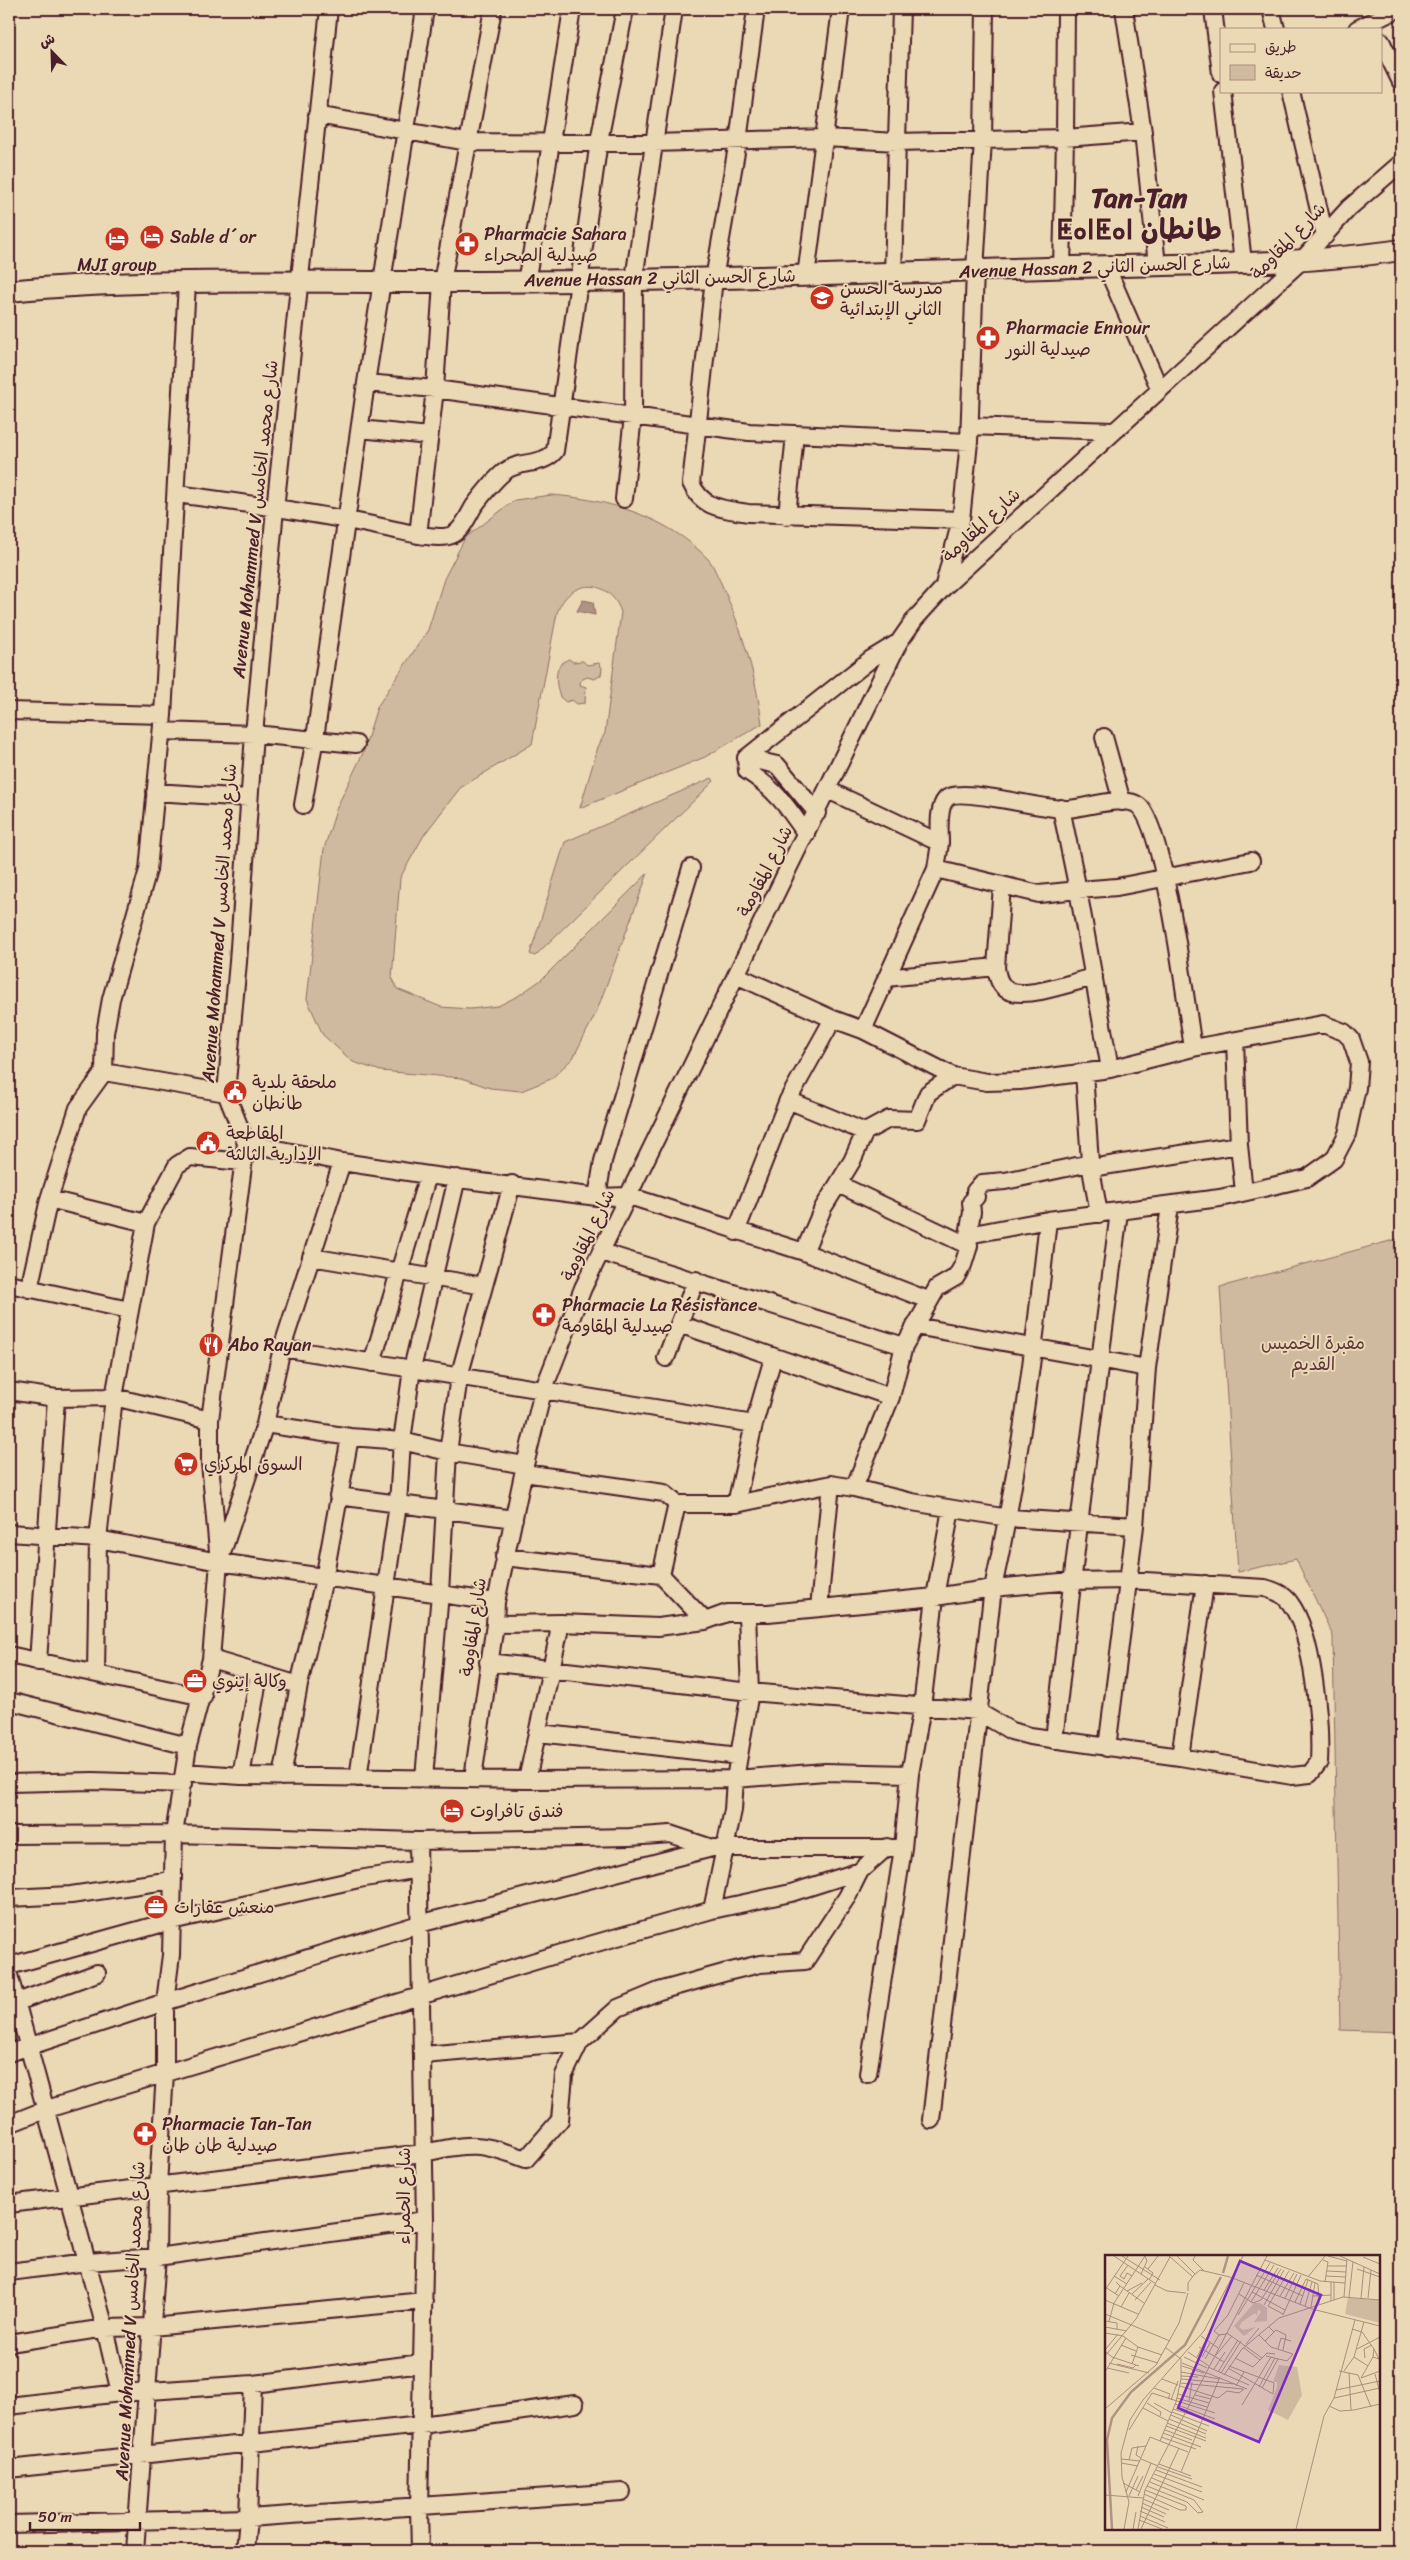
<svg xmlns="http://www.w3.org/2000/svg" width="1410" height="2560" viewBox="0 0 1410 2560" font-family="Sriracha,'Playpen Sans Arabic','Noto Sans Tifinagh',sans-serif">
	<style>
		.green { fill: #d0ba9f; stroke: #8d6c65 }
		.water { fill: #b09382; stroke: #87655f }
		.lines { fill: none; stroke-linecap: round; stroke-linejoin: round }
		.minor-casing { stroke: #4a1f2b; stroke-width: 20 }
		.major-casing { stroke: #4a1f2b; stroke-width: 24 }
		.minor { stroke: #ebd8b5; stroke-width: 16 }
		.major { stroke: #ebd8b5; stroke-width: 20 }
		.labels { text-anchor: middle; stroke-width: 4; stroke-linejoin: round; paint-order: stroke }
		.poi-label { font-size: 18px; fill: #4a1f2b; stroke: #ebd8b5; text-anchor: start }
		.street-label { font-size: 18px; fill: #4a1f2b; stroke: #ebd8b5 }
		.park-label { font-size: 18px; fill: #5e363c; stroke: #ebd8b5 }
		.town-label { font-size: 28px; font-weight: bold; fill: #4a1f2b; stroke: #ebd8b5 }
		.inset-river { fill: none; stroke: #b09382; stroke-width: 2.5 }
		.inset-road { fill: none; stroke: #ab8e7e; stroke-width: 1 }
		.view { fill: #7b2cbf; fill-opacity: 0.15; stroke: #7b2cbf; stroke-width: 2.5 }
		.inset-edge { fill: none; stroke: #4a1f2b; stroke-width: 2.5 }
	</style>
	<rect width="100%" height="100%" fill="#ebd8b5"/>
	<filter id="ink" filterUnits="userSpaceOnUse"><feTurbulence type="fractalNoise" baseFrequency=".02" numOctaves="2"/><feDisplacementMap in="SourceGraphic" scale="10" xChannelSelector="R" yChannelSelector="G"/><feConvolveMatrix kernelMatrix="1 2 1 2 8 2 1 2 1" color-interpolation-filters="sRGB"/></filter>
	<g filter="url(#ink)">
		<path class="green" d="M551 495C608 499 669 517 709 560 714 566 717 576 721 583 742 629 756 675 762 724L705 757 580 808 598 747 605 733 621 612C609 577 569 578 557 613L532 744 460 788 424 835 400 878 392 978 397 989 441 1007 470 1009 498 1006 518 996 541 980 648 873 596 1013 573 1058 551 1079 521 1091 490 1088 462 1078 381 1071 353 1062 323 1035 307 999 324 849 337 807 363 753 377 707 428 630 444 579 465 538 515 500Z
			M569 659 573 662 583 661 587 665 599 663 602 668 601 675 595 679 587 677 581 680 580 685 586 687 585 703 577 704 572 700 566 702 560 697C555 682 553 665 569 659Z
			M712 778 714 781 535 956 530 954 565 842Z
			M1401 1238V2032L1340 2030 1333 1636 1296 1559 1238 1572 1220 1287Z"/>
		<path class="water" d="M583 600 593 602 595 615 577 611Z"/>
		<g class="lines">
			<defs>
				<path id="minor" d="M756 9 738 141 714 279 691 483C702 509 724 509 748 513L961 520
					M1124 9 1143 132 1157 265
					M1213 9 1221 74
					M1271 9 1276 29
					M1357 29 1398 9
					M1381 41 1401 82
					M1223 91 1243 262
					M1291 91 1325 236
					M317 115 467 142 653 143 825 138 897 142 1065 138 1143 132
					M1106 266 1160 390
					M1062 268 1065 138 1066 9
					M893 273 901 9
					M806 276 841 9
					M526 281 543 193 572 9
					M366 383 435 389 749 432 969 442
					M970 426 1113 431
					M360 429 429 436
					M177 494C248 504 320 513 391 529 406 532 441 542 454 534 463 529 469 514 474 506 483 494 493 481 504 472 520 459 542 467 555 451L599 141 625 9
					M624 499 633 416 634 279 674 9
					M787 516 795 434
					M418 535 435 389 442 282 493 9
					M944 585 961 520 969 442 975 270 983 140 985 9
					M9 711 163 715
					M162 731 254 734 356 744
					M1104 737 1122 802
					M746 758 871 659 899 642
					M746 758 747 771C775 789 788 807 806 834
					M746 758 777 765 817 813
					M828 790 940 843 936 869 863 1030
					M155 792 249 798
					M303 805 315 738 366 383 425 9
					M940 843C940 831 937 809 946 799 958 785 1046 811 1068 809 1084 808 1126 794 1139 806 1165 830 1186 1004 1193 1048
					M936 869 1039 894 1078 890 1061 808
					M1002 886 996 967C997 977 1000 989 1012 992 1034 997 1072 982 1094 977
					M736 975 833 1019 863 1030 953 1076 987 1082 1020 1081 1110 1069 1193 1048 1323 1024 1344 1032 1351 1039 1359 1062 1357 1088 1347 1134 1334 1159 1307 1178 1220 1198 1048 1220 968 1235
					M886 978 996 967
					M1235 1041 1239 1145
					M1110 1069 1078 890 1117 887 1251 861
					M104 1072 226 1093
					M1084 1072 1090 1163 1099 1214
					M788 1100 865 1132 852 1161 838 1184
					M865 1132 889 1119 917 1120 928 1093 953 1076
					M246 1143 342 1162 428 1175 597 1197 629 1196 804 1252 928 1300
					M1091 1168 1239 1145 1244 1192
					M597 1197 603 1161 691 868
					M146 1223 49 1199 78 1108 104 1072 105 1033 111 999 148 870 163 715 187 283
					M736 1232 788 1100 833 1019
					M601 1252 904 1346
					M804 1252 823 1208 838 1184 969 1246
					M311 1257 484 1286
					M9 1284 129 1310
					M29 1289 49 1199
					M679 1324 891 1397
					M915 1326 1147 1368
					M282 1348 754 1424
					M666 1358 696 1280
					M372 1363 428 1175
					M9 1391 56 1398 114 1397 210 1420
					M265 1424 350 1437 402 1441 448 1452 525 1465
					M524 1473 664 1493 677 1504H736L831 1484 854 1488 891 1397 904 1346 937 1288 956 1277 963 1265 969 1246 968 1235 972 1212 971 1202 976 1197 975 1191 982 1183 1005 1181 1090 1163
					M854 1488 912 1502 1008 1518 1135 1526
					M338 1496 514 1519
					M677 1504 661 1575 705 1621
					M736 1504 754 1424 773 1358
					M9 1533 98 1539 219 1562 496 1602
					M221 1556 265 1424 282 1348 342 1162
					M504 1557 661 1575
					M819 1608 831 1484
					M9 1655 203 1697
					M211 1659 299 1685
					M38 1662 56 1398
					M488 1662 750 1692 977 1711 1011 1731 1030 1736 1180 1757 1292 1776 1310 1774 1319 1762C1321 1724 1313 1633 1290 1603 1284 1594 1275 1591 1265 1588L1128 1580 1072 1581 993 1588 935 1597 768 1613H727L705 1621 658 1627 561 1623 495 1624
					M96 1673 98 1539 114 1397 146 1223 177 1165 190 1157 243 1162
					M9 1701 188 1746
					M539 1733 739 1756
					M1054 1740 1079 1524 1119 1212
					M1107 1748 1135 1526 1147 1368 1170 1206
					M1180 1757 1205 1584
					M184 1772 241 1776 527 1780 735 1779 825 1772 910 1774
					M241 1776 259 1675
					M282 1777 299 1685 324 1579 350 1437
					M358 1778 398 1504 402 1441 412 1369 457 1178
					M424 1778 440 1593 448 1452 459 1377 512 1184
					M473 1778 495 1624 496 1602 525 1465 543 1391 583 1288 899 642 915 619 944 587 1302 260 1349 208 1401 163
					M527 1780 561 1623
					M9 1783 93 1781 183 1784
					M9 1835 174 1834 418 1841 630 1837 670 1834 712 1848H903
					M418 1841 425 2220 419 2508 420 2551
					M9 1898 71 1895 172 1880
					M712 1910 733 1810 735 1779 750 1692 747 1614
					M9 1966 171 1921 359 1879 419 1869
					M9 1975 105 2328 120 2393
					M9 2005 97 1973
					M9 2053 165 2002 419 1924 712 1848
					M423 2055 580 2042
					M868 2074 903 1848 910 1774 922 1707 935 1597 951 1509
					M931 2120 993 1588C1020 1466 1035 1343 1048 1220
					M9 2124 47 2109 565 1952 712 1910 791 1893 860 1871 887 1847
					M9 2204 423 2153C471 2143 480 2142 526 2159L560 2120 564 2075 580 2042 618 2008 659 1991 727 1972 760 1964 805 1961 847 1897 860 1871
					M9 2272 87 2262 157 2257 425 2220
					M9 2343 105 2328 152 2327 424 2301
					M9 2406 120 2393 253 2384 422 2363
					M9 2469 421 2425 575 2404
					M9 2524 248 2518 622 2492
					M135 2551 157 2257 158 2185 165 2073V2002L171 1955 174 1834 188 1746 211 1659 219 1562 210 1463V1420L246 1143 226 1093 238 962 254 734 275 509 329 9
					M245 2551 248 2518 253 2384"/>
				<path id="major" d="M9 291C153 277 298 283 443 282 653 282 863 274 1073 267 1182 264 1293 266 1401 250"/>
			</defs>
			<use href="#minor" class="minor-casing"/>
			<use href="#major" class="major-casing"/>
			<use href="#minor" class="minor"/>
			<use href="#major" class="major"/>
		</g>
	</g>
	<defs>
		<symbol id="hotel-disc" viewBox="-11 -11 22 22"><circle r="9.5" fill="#c8321e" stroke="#ebd8b5"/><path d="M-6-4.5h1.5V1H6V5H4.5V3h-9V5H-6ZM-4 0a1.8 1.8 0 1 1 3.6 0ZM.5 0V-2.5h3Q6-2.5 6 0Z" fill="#fff"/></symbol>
		<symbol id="pharmacy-disc" viewBox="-11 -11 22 22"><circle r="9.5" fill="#c8321e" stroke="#ebd8b5"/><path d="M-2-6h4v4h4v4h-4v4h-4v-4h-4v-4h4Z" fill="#fff"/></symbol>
		<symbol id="school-disc" viewBox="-11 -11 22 22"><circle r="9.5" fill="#c8321e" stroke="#ebd8b5"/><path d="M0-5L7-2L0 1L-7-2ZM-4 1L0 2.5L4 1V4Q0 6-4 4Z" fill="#fff"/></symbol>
		<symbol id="civic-disc" viewBox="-11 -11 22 22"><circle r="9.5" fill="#c8321e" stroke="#ebd8b5"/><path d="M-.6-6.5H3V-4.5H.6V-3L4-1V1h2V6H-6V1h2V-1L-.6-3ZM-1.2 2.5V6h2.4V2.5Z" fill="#fff"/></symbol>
		<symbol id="restaurant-disc" viewBox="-11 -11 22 22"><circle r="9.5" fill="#c8321e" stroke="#ebd8b5"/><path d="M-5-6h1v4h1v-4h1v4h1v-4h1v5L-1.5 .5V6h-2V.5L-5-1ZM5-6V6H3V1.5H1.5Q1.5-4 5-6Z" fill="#fff"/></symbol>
		<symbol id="supermarket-disc" viewBox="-11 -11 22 22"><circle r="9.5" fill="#c8321e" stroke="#ebd8b5"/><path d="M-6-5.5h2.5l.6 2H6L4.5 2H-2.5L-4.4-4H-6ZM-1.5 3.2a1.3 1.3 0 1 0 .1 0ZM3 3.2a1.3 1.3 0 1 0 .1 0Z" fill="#fff"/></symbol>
		<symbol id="office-disc" viewBox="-11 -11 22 22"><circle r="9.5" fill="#c8321e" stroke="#ebd8b5"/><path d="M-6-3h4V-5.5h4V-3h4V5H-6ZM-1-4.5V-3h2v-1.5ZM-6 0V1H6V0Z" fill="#fff"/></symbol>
	</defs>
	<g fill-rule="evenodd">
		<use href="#hotel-disc" x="138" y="223" width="28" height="28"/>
		<use href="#hotel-disc" x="103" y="225" width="28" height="28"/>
		<use href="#pharmacy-disc" x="453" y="230" width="28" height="28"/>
		<use href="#school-disc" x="808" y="284" width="28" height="28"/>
		<use href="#pharmacy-disc" x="974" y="324" width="28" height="28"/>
		<use href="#civic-disc" x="221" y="1078" width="28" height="28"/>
		<use href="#civic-disc" x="194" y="1129" width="28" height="28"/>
		<use href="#pharmacy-disc" x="530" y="1301" width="28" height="28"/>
		<use href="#restaurant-disc" x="197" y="1331" width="28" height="28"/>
		<use href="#supermarket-disc" x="172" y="1450" width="28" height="28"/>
		<use href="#office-disc" x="181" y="1667" width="28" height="28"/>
		<use href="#hotel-disc" x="438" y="1797" width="28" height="28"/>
		<use href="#office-disc" x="142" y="1893" width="28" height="28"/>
		<use href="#pharmacy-disc" x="131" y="2120" width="28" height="28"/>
	</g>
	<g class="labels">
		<g class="poi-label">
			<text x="484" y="240">Pharmacie Sahara<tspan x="484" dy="21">صيدلية الصحراء</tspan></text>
			<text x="170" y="243">Sable d´or</text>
			<text x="117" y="271" text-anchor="middle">MJI group</text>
			<text x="840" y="294">مدرسة الحسن<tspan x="840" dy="21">الثاني الإبتدائية</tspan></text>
			<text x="1006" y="334">Pharmacie Ennour<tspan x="1006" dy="21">صيدلية النور</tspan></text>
			<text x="252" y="1088">ملحقة بلدية<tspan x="252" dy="21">طانطان</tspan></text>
			<text x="226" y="1139">المقاطعة<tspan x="226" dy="21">الإدارية الثالثة</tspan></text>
			<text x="562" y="1311">Pharmacie La Résistance<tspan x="562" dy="21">صيدلية المقاومة</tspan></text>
			<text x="228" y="1351">Abo Rayan</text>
			<text x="204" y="1470">السوق المركزي</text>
			<text x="212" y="1687">وكالة إينوي</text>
			<text x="470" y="1817">فندق تافراوت</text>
			<text x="174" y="1913">منعش عقارات</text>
			<text x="162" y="2130">Pharmacie Tan-Tan<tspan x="162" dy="21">صيدلية طان طان</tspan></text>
		</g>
		<g class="street-label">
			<text transform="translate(1288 241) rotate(-46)" y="6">شارع المقاومة</text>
			<text transform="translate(1095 267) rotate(-2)" y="6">Avenue Hassan 2 شارع الحسن الثاني</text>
			<text transform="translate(660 278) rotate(-1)" y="6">Avenue Hassan 2 شارع الحسن الثاني</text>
			<text transform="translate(255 519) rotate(-84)" y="6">Avenue Mohammed V شارع محمد الخامس</text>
			<text transform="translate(981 525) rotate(-43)" y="6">شارع المقاومة</text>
			<text transform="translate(765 871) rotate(-63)" y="6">شارع المقاومة</text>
			<text transform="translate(219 923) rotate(-86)" y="6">Avenue Mohammed V شارع محمد الخامس</text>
			<text transform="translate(588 1235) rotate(-64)" y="6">شارع المقاومة</text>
			<text transform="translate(473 1627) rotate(-82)" y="6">شارع المقاومة</text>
			<text transform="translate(404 2196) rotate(-90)" y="6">شارع الحمراء</text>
			<text transform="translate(130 2321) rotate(-87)" y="6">Avenue Mohammed V شارع محمد الخامس</text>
		</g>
		<g class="park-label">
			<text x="1313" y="1349">مقبرة الخميس<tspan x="1313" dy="21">القديم</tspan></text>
		</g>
		<g class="town-label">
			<text x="1139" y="207">Tan-Tan<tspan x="1139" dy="32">ⵟⴰⵏⵟⴰⵏ طانطان</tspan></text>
		</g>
	</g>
	<g transform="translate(1105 2255)">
		<rect width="275" height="275" fill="#ebd8b5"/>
		<path d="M243 43 275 45V68L240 59ZM149 48H155L162 53V66L149 67 156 57 153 54 152 61 150 58 137 67 134 72 138 75 151 72 139 81 129 71ZM174 110 192 112 197 140 183 165 163 155 172 132V127H168Z" fill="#d0ba9f"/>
		<path class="inset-river" d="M118 18 123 1M7 274 2 185 7 163 26 137 80 90 116 22"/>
		<path class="inset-road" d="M9 1 51 29M17 1 55 25M64 1 88 22M72 1 90 19M90 1 88 5 99 16M223 1 242 6M235 1 275 19M258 2 275 9M160 5 215 26 240 28M218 5 223 7 220 27M23 10 15 21 19 24 22 18 27 21M223 11H241M40 12 48 18 44 25M43 14 53 1M252 14 275 22M222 16 241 17M36 19 42 6 40 1M151 20 198 41M9 21 22 29M88 21 95 15 125 22 207 54 275 71M221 21 241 22M203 22 220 1M50 30 62 36 81 38M15 31 39 48M0 32 14 41M0 35 23 1M159 35 173 13M22 36 37 28M83 36V28L88 21M147 37 180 55M10 39 15 31 11 27M27 39 43 24M134 39 148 48 156 45 176 14M175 41 189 18M208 41 226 40M239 42 242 4M244 42 248 7M180 43 192 19M256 43 259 12M263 43 266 15M0 45 33 59M30 45 46 27M229 45V27M226 46V27M146 47 169 10M190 47 201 24 213 29 214 49M195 49 203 25M159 50 179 15M200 51 207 27M16 52 24 38M206 52 210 28M0 59 65 86M178 59 163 51 184 16M133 60 165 8M178 60 196 20M0 66 12 68V74M4 66 9 48 40 1M259 67 249 102 263 111M0 72 22 76M247 74 257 77 269 94 268 102 256 123M169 77 171 75 181 80 178 95M0 78 18 81 33 92 57 100M122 78 157 103M114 80 109 76 123 60 139 28M154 80 166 92 188 99 182 106 161 101M96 81 113 93M160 86 169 77 164 72M141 89 154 73M16 90 31 96M94 92 119 107M139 93 155 105M173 94 176 83 186 86M252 94 275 82M0 95 13 79M0 96 7 102 34 111M83 97 104 111M26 100 53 108M111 100 127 81M0 101 31 64 65 2M79 102 102 113M92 102 101 85M97 102 105 88M268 102 274 104 269 94M130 103 148 112 162 98 170 99M260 103 259 94 267 90M100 104 114 80 121 79M4 108 44 118M77 108 142 134M12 109 28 113 31 110M27 109 33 92M77 111 99 118M103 112 144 130M2 113 24 118M123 113 168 139 169 128 124 111M109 114 120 97M234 116 253 120 266 152M239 116 249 102M0 117 21 83M76 117 114 124M113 117 133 85M116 118 136 86M244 118 246 155M270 119 275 138M119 120 137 94 174 63 238 42 275 45M76 121 93 122M256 123 275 116M57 124 73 130M76 124 130 129M75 128 138 134M75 131 113 143 122 136 134 138 139 134M131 131 139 117M154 132 170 103M49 133 65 139 63 144M157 133 173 104M231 135 275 126M73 139 104 148M90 140 106 144M72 143 102 152M229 143 275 133M66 145 73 126M84 146 87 127M42 148 56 157 55 161M49 148 67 158M70 149 110 164M137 150 166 102M224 151 235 156 249 155 275 149M38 153 63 166M0 154 51 110 74 68 83 38M68 154 97 163M67 157 104 171M66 160 102 176M64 164 101 179M62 168 101 183M61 171 101 186M24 175 47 138 110 158M60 175 87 185M58 178 96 192M56 182 91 194M55 186 71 147 76 124V104L61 93M33 191 31 200 36 203M16 204 35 206M36 204 53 211M24 205 27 193 41 191M16 208 33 211M54 209 86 221M53 212 87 224M51 215 97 232M76 217 115 122M49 219 97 237M47 223 99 245M45 227 89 245 98 257M18 228 35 237M42 231 82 247 93 258 98 257M31 235 38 221M40 235 81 251M21 237 45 182 83 197M39 239 75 255H81V251M0 240 38 243M24 241 33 221M33 241 46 208M38 244 64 255M37 248 61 259M36 252 59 262M35 256 60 267M35 261 63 273M34 265 57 274M19 274 24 247 17 222 16 198 25 165 38 145 99 76 138 1M28 274 31 257M33 274 40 235 162 1M36 274 74 193M191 274 219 161 229 143 250 65"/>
		<path class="view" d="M135 6 216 40 154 187 73 153Z"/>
		<rect width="275" height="275" class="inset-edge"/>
	</g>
	<rect width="1410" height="2560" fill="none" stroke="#ebd8b5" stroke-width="30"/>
	<rect x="15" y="15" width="1380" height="2530" fill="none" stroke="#4a1f2b" stroke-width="2" filter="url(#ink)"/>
	<rect x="1220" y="28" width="162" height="65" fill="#ebd8b5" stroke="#ab8e7e"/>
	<rect x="1230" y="44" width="25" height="8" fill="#ebd8b5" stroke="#ab8e7e"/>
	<text x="1265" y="52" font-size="15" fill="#4a1f2b">طريق</text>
	<rect x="1230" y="65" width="25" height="15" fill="#d0ba9f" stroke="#ab8e7e"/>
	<text x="1265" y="78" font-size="15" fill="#4a1f2b">حديقة</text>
	<g transform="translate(52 52) rotate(337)" stroke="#ebd8b5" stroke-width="4" paint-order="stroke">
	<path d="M0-4L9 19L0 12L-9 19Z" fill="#4a1f2b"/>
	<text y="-8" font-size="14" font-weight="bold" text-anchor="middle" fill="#4a1f2b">ش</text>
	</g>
	<path d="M30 2522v8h110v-8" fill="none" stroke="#4a1f2b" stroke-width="2.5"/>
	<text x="38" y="2522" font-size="15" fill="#4a1f2b" stroke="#ebd8b5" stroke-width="4" paint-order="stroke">50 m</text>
</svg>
